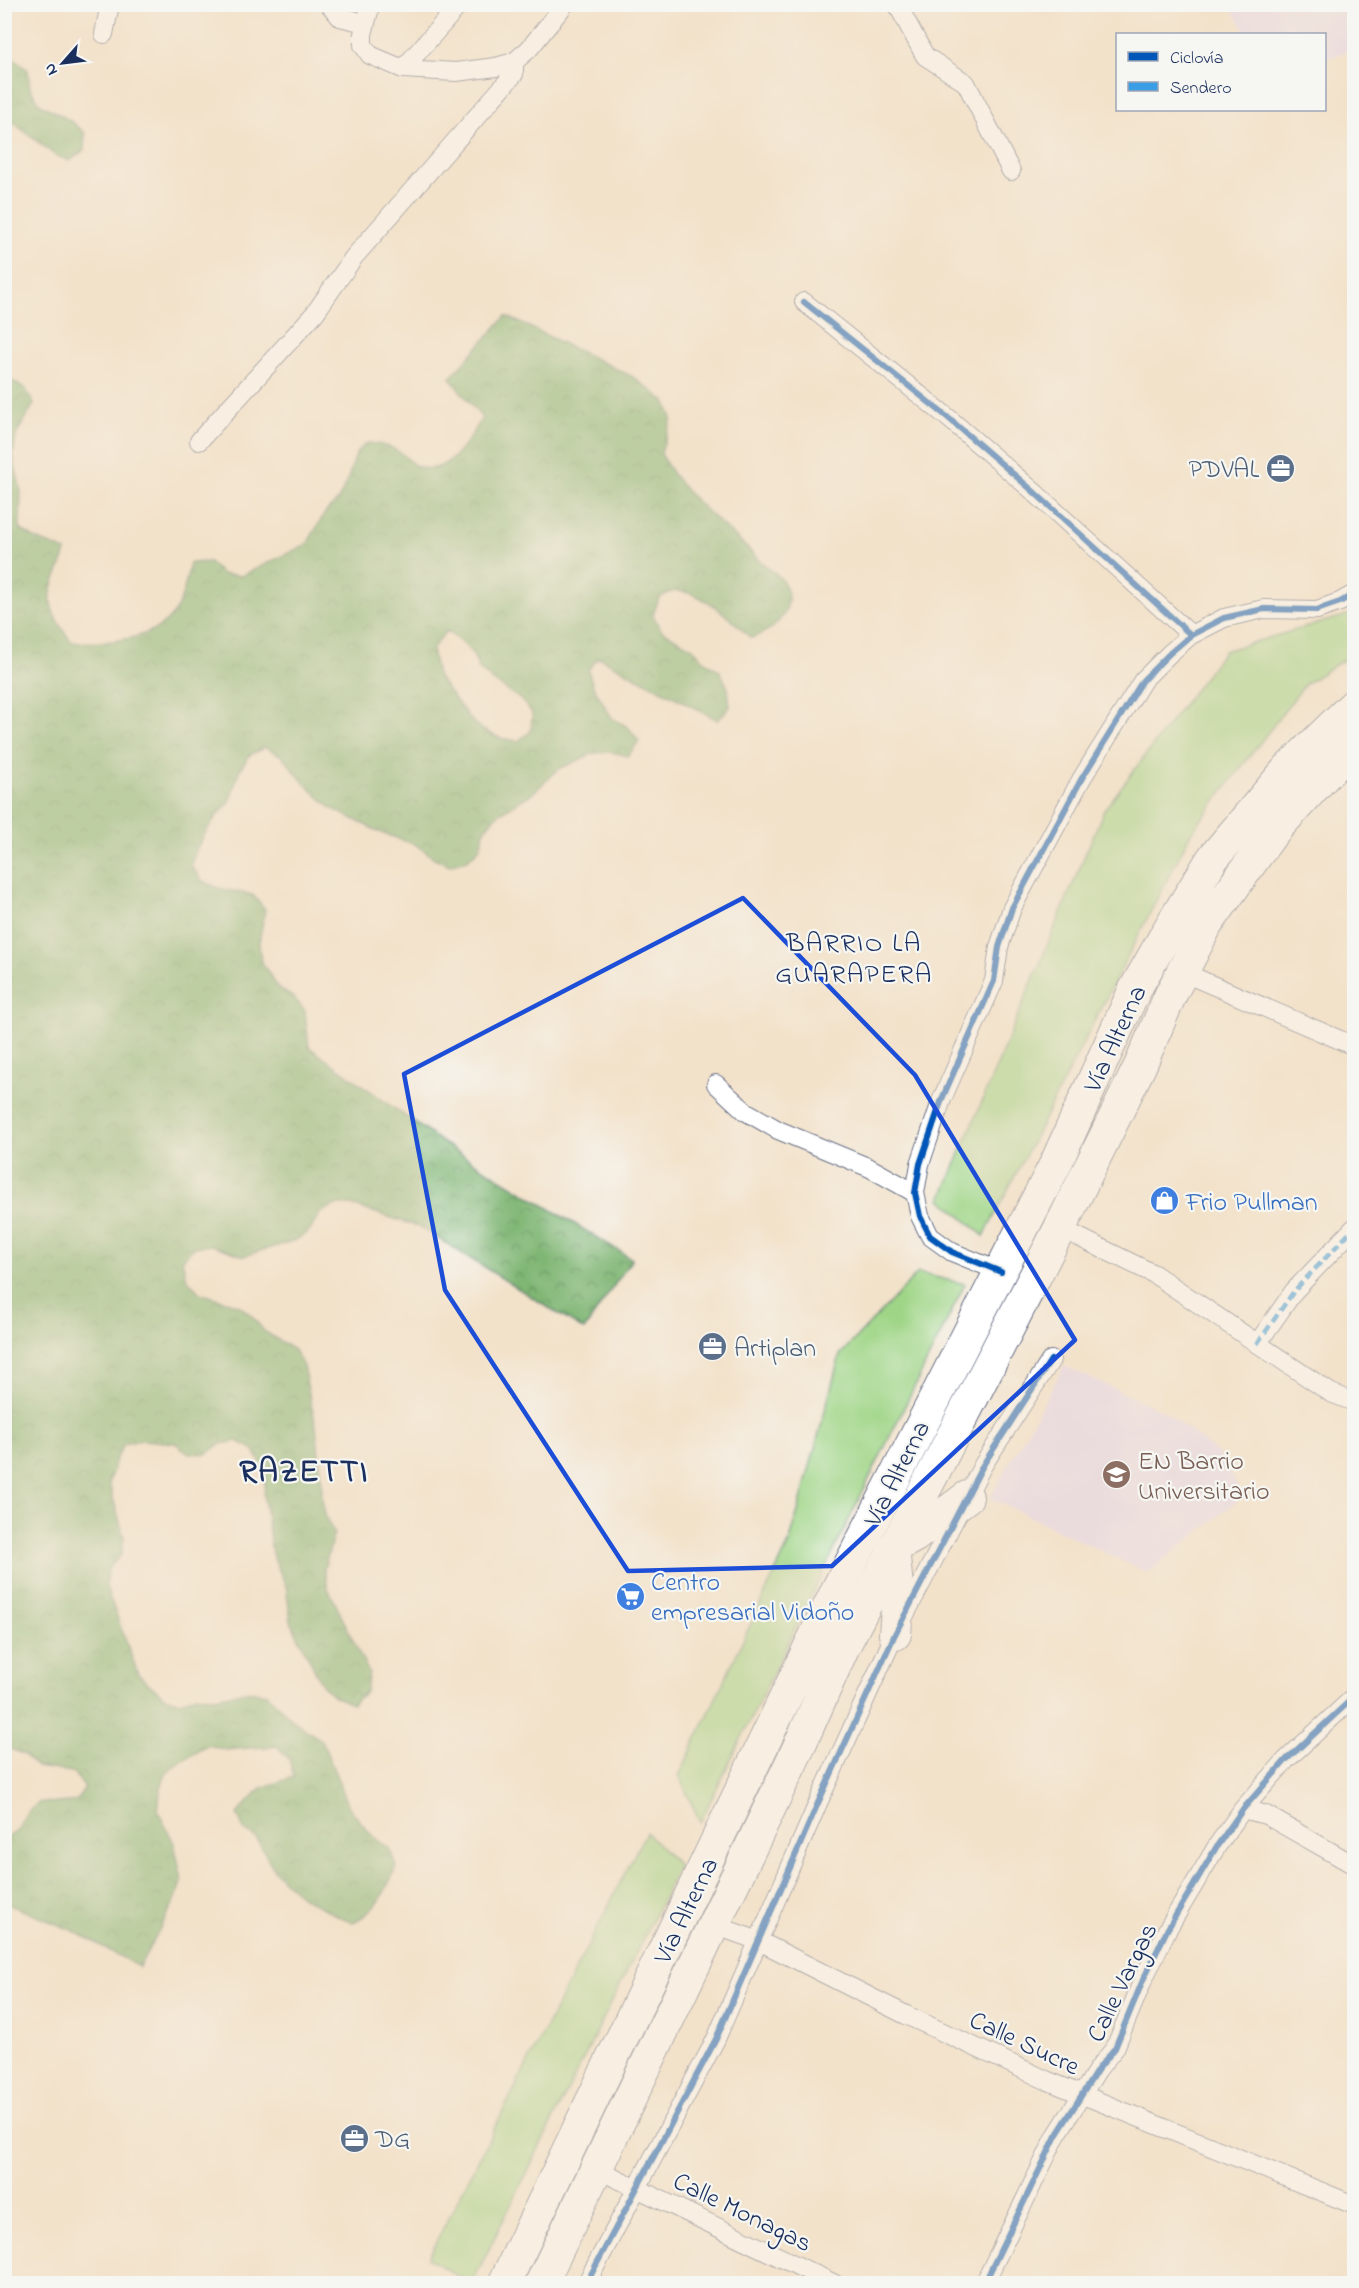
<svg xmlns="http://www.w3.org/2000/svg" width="1359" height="2288" viewBox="0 0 1359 2288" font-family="'Indie Flower',sans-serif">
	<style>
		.built { fill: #e1d4f4 }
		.grass { fill: #9fd586; stroke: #5d8272; stroke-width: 1.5 }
		.forest { fill: url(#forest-crowns); stroke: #4d7268; stroke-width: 1.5; fill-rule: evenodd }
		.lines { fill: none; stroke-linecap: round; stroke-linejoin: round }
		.minor-casing { stroke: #676e84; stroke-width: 20 }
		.trunk-casing { stroke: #676e84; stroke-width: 34 }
		.minor { stroke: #fff; stroke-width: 18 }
		.trunk { stroke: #fff; stroke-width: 32 }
		.quiet { stroke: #3b9de6; stroke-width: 4.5; stroke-dasharray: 9 4.5; stroke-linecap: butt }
		.cycleway-casing { stroke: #f6f6f2; stroke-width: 10 }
		.cycleway { stroke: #0057b8; stroke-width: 6 }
		.marked { fill: none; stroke: #1d4ed8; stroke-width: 4.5; stroke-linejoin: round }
		.labels { text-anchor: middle; stroke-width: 4.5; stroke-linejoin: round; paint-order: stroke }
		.service-label { font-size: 26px; fill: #4e5e75; stroke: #f6f6f2; text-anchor: start }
		.street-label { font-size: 26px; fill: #1b2f5e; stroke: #f6f6f2 }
		.shop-label { font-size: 26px; fill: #366cbe; stroke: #f6f6f2; text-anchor: start }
		.education-label { font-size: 26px; fill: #785e54; stroke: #f6f6f2; text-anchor: start }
		.neighbourhood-label { font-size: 27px; letter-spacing: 1.5px; fill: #1b2f5e; stroke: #f6f6f2 }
		.district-label { font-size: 32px; font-weight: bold; letter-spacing: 1.5px; fill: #1b2f5e; stroke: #f6f6f2 }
	</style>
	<defs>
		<pattern id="forest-crowns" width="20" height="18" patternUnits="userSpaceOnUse" patternTransform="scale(1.5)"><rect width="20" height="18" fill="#7fb673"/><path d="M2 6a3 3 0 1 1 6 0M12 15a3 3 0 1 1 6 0" fill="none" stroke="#679462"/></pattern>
	</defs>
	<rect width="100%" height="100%" fill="#f6f6f2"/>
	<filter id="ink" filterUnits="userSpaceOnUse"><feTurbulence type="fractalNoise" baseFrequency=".0167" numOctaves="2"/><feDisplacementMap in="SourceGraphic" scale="12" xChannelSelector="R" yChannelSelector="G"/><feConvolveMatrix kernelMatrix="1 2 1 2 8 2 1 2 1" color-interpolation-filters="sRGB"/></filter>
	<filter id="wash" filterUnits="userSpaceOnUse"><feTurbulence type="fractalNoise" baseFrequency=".008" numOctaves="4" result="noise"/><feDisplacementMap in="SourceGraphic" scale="24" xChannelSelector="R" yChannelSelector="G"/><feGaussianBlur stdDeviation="1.35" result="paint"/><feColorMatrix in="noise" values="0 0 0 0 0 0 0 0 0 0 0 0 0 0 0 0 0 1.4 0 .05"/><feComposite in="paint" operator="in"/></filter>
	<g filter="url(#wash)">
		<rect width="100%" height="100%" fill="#f3e2ca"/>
		<path class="built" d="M1229 5H1354V49L1325 59 1324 34H1248Z
			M1064 1366 1167 1413 1219 1454 1243 1496 1148 1573 990 1498Z"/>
		<path class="grass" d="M1354 613V653L1305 684 1191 833 984 1236 941 1199 1104 810 1224 651Z
			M918 1273 965 1284 700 1822 679 1776 790 1541 840 1355Z
			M646 1832 679 1866 472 2283H469L428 2258Z"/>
		<path class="forest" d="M4 52 28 70 30 88 39 103 71 121 85 133 84 150 70 161 55 155 11 121 5 125Z
			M506 316 633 377 665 401 672 418 661 453C680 496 726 525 757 558 766 568 781 574 786 587 795 613 773 631 751 638 735 622 701 590 676 591 671 591 664 595 659 598L653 615 661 630 693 648 705 661 720 671 728 688 730 707 718 720 598 657 588 670 593 686 612 718 628 727 639 741 628 756 612 752 594 753 559 769 533 793 497 815 485 829 480 848 467 860 449 865 434 858 416 845 379 832 331 808 305 784 282 756 265 747 250 755 240 769 229 803 216 817 206 832 197 848 191 865 201 880 218 888 253 895 265 909 259 943 261 961 278 988 294 998 305 1011 309 1047 446 1145 632 1259 584 1330 420 1227 351 1205H335L320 1213 311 1229 296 1240 244 1256 211 1245 194 1247 182 1260 187 1279 200 1293 239 1305 252 1316 264 1331 294 1350 303 1366 316 1426 322 1481V1500L326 1518 334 1533 324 1569 328 1588 369 1673 366 1691 352 1704 334 1696 322 1685 291 1622 286 1586 272 1554 264 1498 265 1479 261 1464 253 1449 237 1441 220 1444 206 1454 189 1453 175 1443 141 1440 124 1444 116 1459 109 1483 124 1537 121 1555 108 1569 106 1587 138 1674 164 1697 181 1702 196 1695 213 1697 248 1691 267 1694 293 1720 322 1741 350 1809 374 1838 389 1848 396 1866C387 1890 377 1911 352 1923L305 1899 288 1885 275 1871 257 1839 244 1830 237 1814 261 1788 294 1777 289 1759 277 1746 225 1750 209 1745 178 1763 165 1775 160 1792 158 1811 174 1843 182 1880 175 1901 139 1967 74 1931 5 1903V1839L19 1830 26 1813 40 1802 58 1803 76 1801 85 1787 72 1772 37 1767 23 1754 5 1747V377L25 388 34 404 16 435 13 455 21 492 20 529 36 539 66 551C63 563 58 571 54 582 44 606 58 624 72 642 103 644 157 641 175 611 184 597 186 579 190 563L209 562 222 574 241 576 307 544 325 513 338 500 346 484 357 452 367 443C380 444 391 446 402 454 407 457 411 464 417 466 446 480 470 439 482 418L450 378ZM446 631 460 640 473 654 479 669 492 680 521 700 532 713 531 731 518 741 500 738 483 730 470 719 437 676 432 649Z"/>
	</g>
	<g filter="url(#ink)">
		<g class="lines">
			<defs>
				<path id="minor" d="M329 4 340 17 365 23
					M371 4 363 34V45L370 55 403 69 456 72 496 67 514 62 529 49 565 4
					M897 4 925 56 966 83 1011 171
					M104 34 110 4
					M403 69 460 4
					M804 302 946 416 1033 491 1191 635
					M199 441 315 313 354 257 514 74V62
					M1182 972 1354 1046
					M716 1084 745 1111 778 1130 870 1168 915 1193
					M1060 1228 1154 1274 1331 1393 1354 1402
					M1001 1272 952 1252 930 1236 920 1216 915 1193 920 1164 942 1099 994 981 999 947 1012 908 1082 778 1143 680 1170 653 1191 635 1224 618 1264 609 1317 610 1340 602 1354 594
					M1257 1344 1294 1291 1354 1228
					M1243 1809 1266 1815 1354 1865
					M714 1925 759 1941 906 2015 1046 2080 1354 2205
					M597 2169 835 2284
					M586 2284 716 2039 818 1803 895 1634 983 1465 1051 1360
					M984 2284 1056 2136 1098 2069 1115 2048 1143 1980 1167 1930 1217 1846 1243 1809 1286 1760 1354 1697"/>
				<path id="trunk" d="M895 1634 898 1596 893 1548 915 1536 967 1497
					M504 2284 837 1590 1056 1163 1134 991 1172 924 1213 858 1288 769 1354 705
					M541 2284 797 1751 843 1648 1060 1228 1140 1066 1170 996 1207 924 1273 832 1327 773 1354 748"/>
			</defs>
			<use href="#minor" class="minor-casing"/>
			<use href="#trunk" class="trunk-casing"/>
			<use href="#minor" class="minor"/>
			<use href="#trunk" class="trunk"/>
			<path class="quiet" d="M1257 1344 1294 1291 1354 1228"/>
			<defs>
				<path id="cycleway" d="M804 302 946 416 1033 491 1191 635
					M1001 1272 952 1252 930 1236 920 1216 915 1193 920 1164 942 1099 994 981 999 947 1012 908 1082 778 1143 680 1170 653 1191 635 1224 618 1264 609 1317 610 1340 602 1354 594
					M586 2284 716 2039 818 1803 895 1634 983 1465 1051 1360
					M984 2284 1056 2136 1098 2069 1115 2048 1143 1980 1167 1930 1217 1846 1243 1809 1286 1760 1354 1697"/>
			</defs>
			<use href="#cycleway" class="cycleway-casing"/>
			<use href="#cycleway" class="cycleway"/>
		</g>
	</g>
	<path d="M0 0H1359V2288H0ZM743 898 915 1075 1075 1340 832 1566 628 1571 445 1290 404 1074Z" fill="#f3e2ca" fill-opacity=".55" fill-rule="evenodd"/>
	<path class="marked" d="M743 898 915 1075 1075 1340 832 1566 628 1571 445 1290 404 1074Z"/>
	<defs>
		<symbol id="office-disc" viewBox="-11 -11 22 22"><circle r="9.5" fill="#5c6f8a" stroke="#f6f6f2"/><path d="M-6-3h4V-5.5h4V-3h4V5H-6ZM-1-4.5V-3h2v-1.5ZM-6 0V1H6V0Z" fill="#fff"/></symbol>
		<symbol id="shop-disc" viewBox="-11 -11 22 22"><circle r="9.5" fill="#3f7fe0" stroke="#f6f6f2"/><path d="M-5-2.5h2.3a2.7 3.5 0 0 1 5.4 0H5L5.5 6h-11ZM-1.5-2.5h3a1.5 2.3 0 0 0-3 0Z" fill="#fff"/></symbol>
		<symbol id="school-disc" viewBox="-11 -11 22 22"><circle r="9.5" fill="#8d6e63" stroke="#f6f6f2"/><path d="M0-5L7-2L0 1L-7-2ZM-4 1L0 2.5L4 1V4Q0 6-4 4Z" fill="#fff"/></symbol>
		<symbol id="supermarket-disc" viewBox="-11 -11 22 22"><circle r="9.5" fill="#3f7fe0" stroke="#f6f6f2"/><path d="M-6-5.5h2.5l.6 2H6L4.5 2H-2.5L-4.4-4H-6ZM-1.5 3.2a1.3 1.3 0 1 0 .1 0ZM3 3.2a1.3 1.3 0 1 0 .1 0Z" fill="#fff"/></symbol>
	</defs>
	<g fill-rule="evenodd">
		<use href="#office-disc" x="1264" y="452" width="33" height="33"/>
		<use href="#shop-disc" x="1148" y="1184" width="33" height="33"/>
		<use href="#office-disc" x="696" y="1330" width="33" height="33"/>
		<use href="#school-disc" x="1100" y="1458" width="33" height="33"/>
		<use href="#supermarket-disc" x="614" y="1580" width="33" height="33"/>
		<use href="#office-disc" x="338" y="2122" width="33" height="33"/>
	</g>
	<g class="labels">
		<g class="service-label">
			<text x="1259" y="477" text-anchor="end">PDVAL</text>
			<text x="734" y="1356">Artiplan</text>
			<text x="375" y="2147">DG</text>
		</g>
		<g class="street-label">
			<text transform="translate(1114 1038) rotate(-65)" y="9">Vía Alterna</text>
			<text transform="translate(896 1473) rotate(-63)" y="9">Vía Alterna</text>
			<text transform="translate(685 1910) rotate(-64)" y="9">Vía Alterna</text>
			<text transform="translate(1121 1982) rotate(-64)" y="9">Calle Vargas</text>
			<text transform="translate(1025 2042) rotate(25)" y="9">Calle Sucre</text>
			<text transform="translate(743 2211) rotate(26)" y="9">Calle Monagas</text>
		</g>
		<g class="shop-label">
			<text x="1186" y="1210">Frio Pullman</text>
			<text x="651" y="1590">Centro<tspan x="651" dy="30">empresarial Vidoño</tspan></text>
		</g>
		<g class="education-label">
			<text x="1138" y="1469">EN Barrio<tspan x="1138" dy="30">Universitario</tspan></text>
		</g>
		<g class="neighbourhood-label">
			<text x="854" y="951">BARRIO LA<tspan x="854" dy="31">GUARAPERA</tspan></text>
		</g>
		<g class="district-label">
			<text x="304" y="1481">RAZETTI</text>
		</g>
	</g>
	<rect width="1359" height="2288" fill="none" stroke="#f6f6f2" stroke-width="24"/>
	<rect x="1116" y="33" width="210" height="78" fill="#f6f6f2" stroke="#9ea6b7" stroke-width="1.5"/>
	<rect x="1128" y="52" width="30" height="9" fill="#0057b8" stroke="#9ea6b7" stroke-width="1.5"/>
	<text x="1170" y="63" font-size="18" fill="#1b2f5e">Ciclovía</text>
	<rect x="1128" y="82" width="30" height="9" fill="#3b9de6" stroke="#9ea6b7" stroke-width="1.5"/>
	<text x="1170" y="93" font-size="18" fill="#1b2f5e">Sendero</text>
	<g transform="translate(63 63) rotate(242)" stroke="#f6f6f2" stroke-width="4.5" paint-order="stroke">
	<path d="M0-4.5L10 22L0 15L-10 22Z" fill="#1b2f5e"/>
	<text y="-9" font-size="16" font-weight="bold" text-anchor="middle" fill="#1b2f5e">N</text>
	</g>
</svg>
